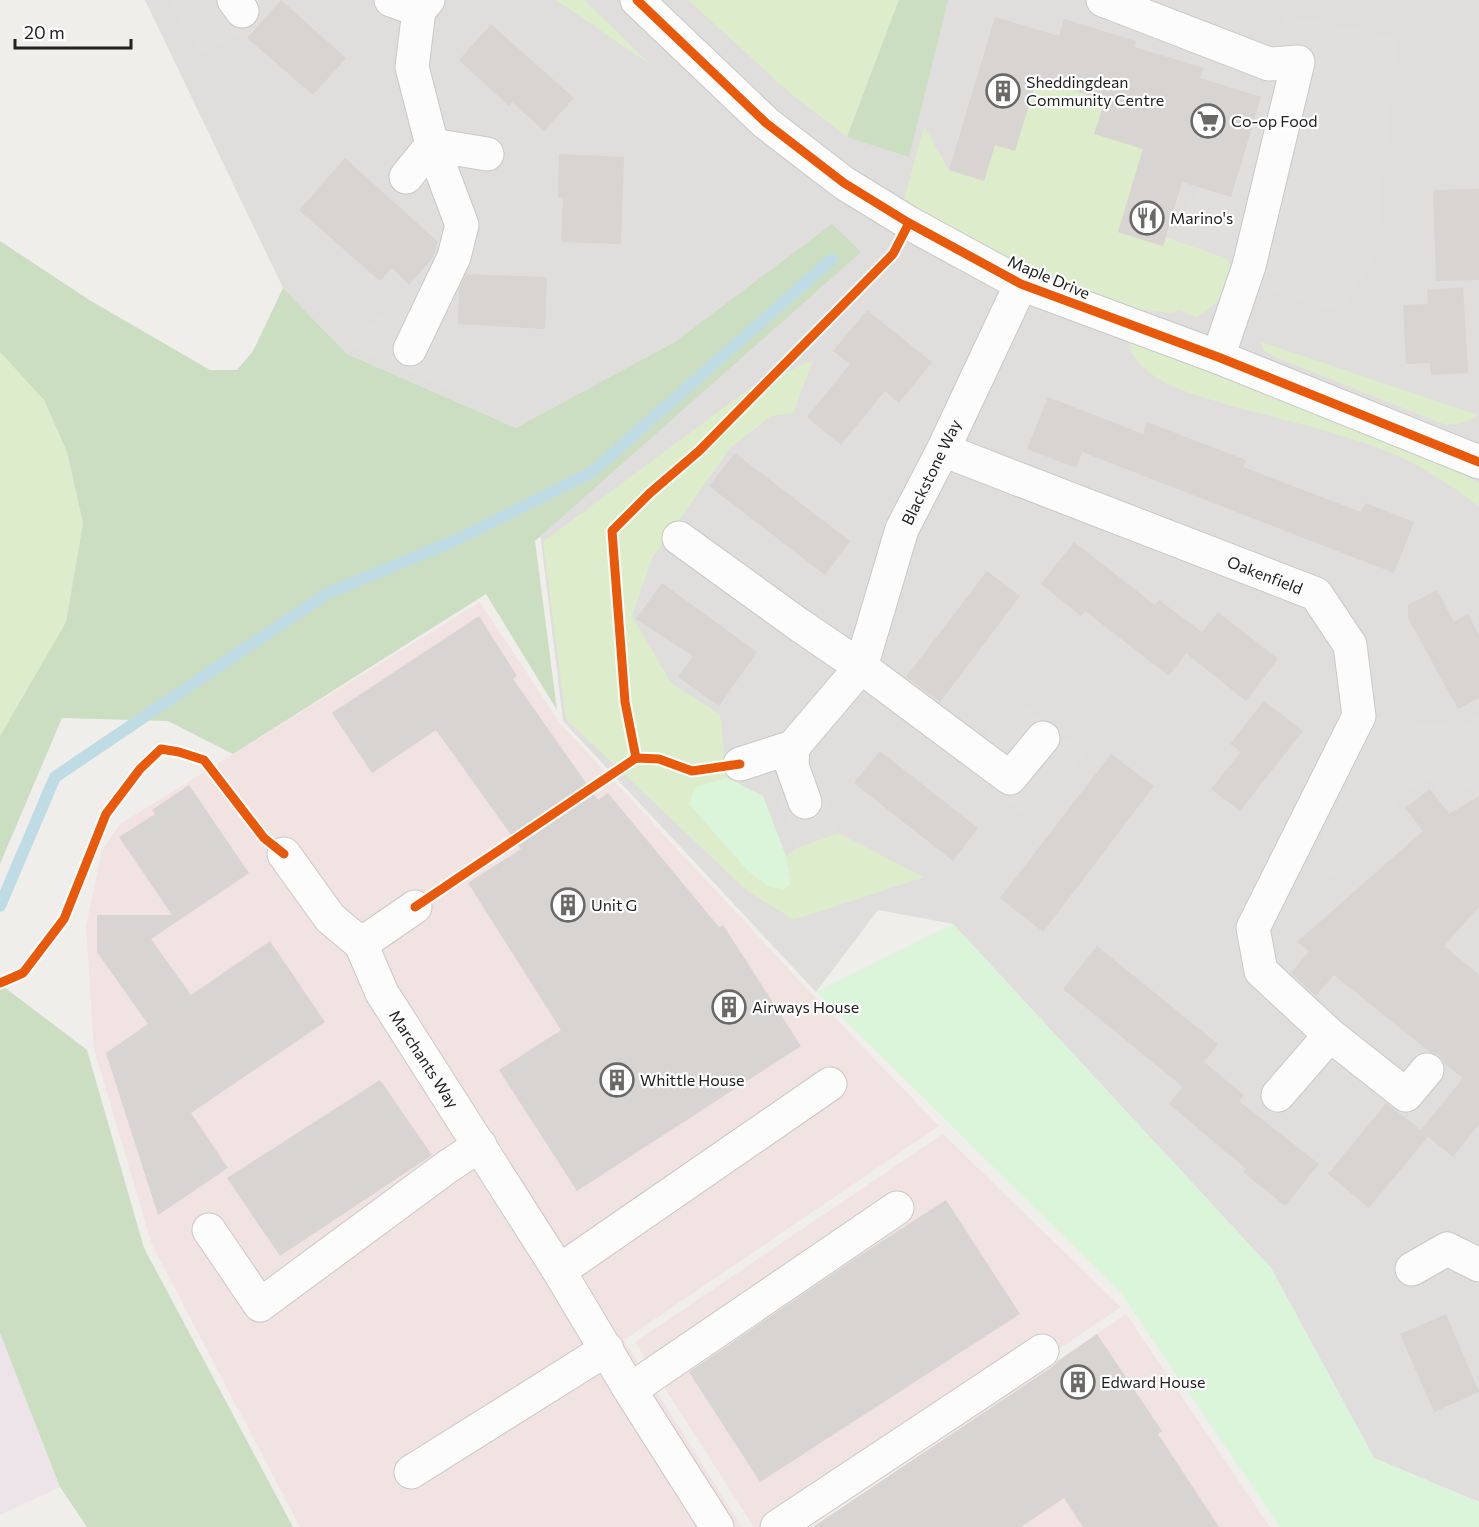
<svg xmlns="http://www.w3.org/2000/svg" width="1479" height="1527" viewBox="0 0 1479 1527" font-family="Commissioner,sans-serif">
	<style>
		.residential { fill: #dfdedc }
		.commercial { fill: #f1e3e1 }
		.industrial { fill: #ede4e9 }
		.grass { fill: #ddeccb }
		.forest { fill: #cbdec1 }
		.park { fill: #daf5da }
		.parking { fill: #e0dfde }
		.lines { fill: none; stroke-linecap: round; stroke-linejoin: round }
		.stream { stroke: #bfdbe3; stroke-width: 12 }
		.building { fill: #d7d4d2 }
		.minor-casing { stroke: #c9c8c7; stroke-width: 35 }
		.minor { stroke: #fdfcfc; stroke-width: 33 }
		.cycleway-casing { stroke: #fff; stroke-width: 13 }
		.cycleway { stroke: #e8590c; stroke-width: 9 }
		.labels { text-anchor: middle; stroke-width: 4.5; stroke-linejoin: round; paint-order: stroke }
		.poi-label { font-size: 16px; fill: #222; stroke: #fff; text-anchor: start }
		.street-label { font-size: 16px; fill: #222; stroke: #fff }
	</style>
	<rect width="100%" height="100%" fill="#f0eeeb"/>
	<path class="residential" d="M145 0H1479V1502L1374 1458 1271 1268 953 924 878 910 816 992 563 721 541 540 516 428 347 354 283 288Z"/>
	<path class="commercial" d="M480 602 560 723 811 993 939 1126 624 1340 742 1527H300L152 1245 94 1049 86 926 102 850 120 824Z
		M943 1134 1121 1307 794 1527H754L635 1342Z
		M1126 1314 1270 1527H813Z"/>
	<path class="industrial" d="M0 1329 60 1487 0 1515Z"/>
	<path class="grass" d="M556 0H584L651 65Z
		M688 0H899L847 137 790 93Z
		M1036 79 1105 100 1143 149 1118 232 1163 246 1166 237 1226 258 1231 266C1224 293 1221 304 1196 317L1179 310 1171 313 1108 306 1038 277 903 204 924 126 949 170 984 180 995 145 1015 150Z
		M1129 340 1414 448 1479 483V506C1448 483 1413 460 1376 447 1331 431 1285 420 1239 408 1216 401 1191 395 1170 385 1154 378 1127 358 1129 340Z
		M1261 342 1478 415C1467 422 1459 424 1446 425L1275 357 1264 351Z
		M0 352 44 400 67 452 83 523 66 622 0 736Z
		M813 360 793 413 771 416 731 447 652 558 632 616 671 683 720 714 727 778 695 787 791 883 786 856 797 848 838 833 924 877 794 920 746 890 566 719 543 542 750 388Z"/>
	<path class="forest" d="M899 0H948L909 157 847 137Z
		M832 224 861 252 535 541 557 710 486 594 233 754 168 721 62 718 0 864V736L66 622 83 523 67 452 44 400 0 352V241L91 301 210 370H237L253 351 283 288 347 354 516 428 675 342Z
		M0 984 87 1050 144 1248 293 1527H87L60 1487 0 1333Z"/>
	<path class="park" d="M727 778 763 796 786 856 791 883 783 890 768 886 748 871 689 804 695 787Z
		M953 924 1271 1268 1374 1458 1479 1503V1527H1280L1120 1292 816 992Z"/>
	<path class="parking" d="M168 0H261L266 4 244 31 202 55Z
		M1103 0H1211L1248 35 1275 46 1284 15 1397 38 1374 257 1340 312 1242 282 1248 266 1166 237 1201 188 1231 196 1261 97 1269 64Z
		M454 257 456 393 347 343Z
		M1014 697 1085 754 1030 819 962 764Z
		M1479 715V783L1447 802 1428 777 1394 802 1412 825 1345 882 1311 863 1377 717 1461 728Z
		M814 759 838 833 797 848 771 773Z"/>
	<g class="lines">
		<path class="stream" d="M0 906 55 777 326 594 454 541 592 472 832 259"/>
	</g>
	<path class="building" d="M281 0 346 58 313 95 247 38Z
		M995 17 1059 36 1064 19 1136 41 1134 47 1204 68 1200 78 1261 97 1231 197 1182 182 1163 246 1118 232 1143 149 1094 134 1105 100 1037 79 1015 151 995 145 984 181 949 170Z
		M491 24 574 98 544 131 512 102 509 106 459 60Z
		M559 154 624 157 621 244 561 242 563 198H558Z
		M345 158 438 242 432 259 409 285 392 268 380 281 299 210Z
		M1479 189V280L1436 281 1433 190Z
		M466 274 547 277 545 329 458 324 459 289Z
		M1463 287 1468 373 1431 375 1430 363 1406 364 1403 305 1428 304 1427 290Z
		M867 310 932 362 899 403 885 391 841 445 807 417 850 364 833 351Z
		M1048 397 1143 434 1147 422 1246 460 1243 467 1361 512 1365 503 1414 522 1394 573 1082 452 1076 468 1027 449Z
		M735 453 850 541 825 575 709 486Z
		M1074 542 1155 605 1159 600 1202 632 1218 612 1278 659 1246 701 1186 653 1169 676 1085 611 1081 616 1041 584Z
		M987 571 1020 596 940 702 906 677Z
		M662 583 757 652 719 706 678 677 693 656 636 619Z
		M1437 590 1454 622 1468 614 1479 635V698L1458 709 1408 618V605Z
		M479 616 517 676 513 679 598 800 608 793 719 927 723 925 801 1046 577 1191 499 1070 561 1030 468 883 521 849 436 730 372 773 332 713Z
		M1264 701 1303 731 1240 811 1211 789 1241 752 1230 744Z
		M880 751 978 828 953 861 854 783Z
		M1111 754 1154 786 1043 932 1000 898Z
		M189 785 249 873 151 939 191 995 270 941 325 1022 191 1113 228 1168 158 1215 106 1053 148 1024 97 952V915H172L119 837 155 814 152 810Z
		M1430 789 1449 814 1479 796V907L1444 946 1479 975V1124L1453 1157 1428 1137 1369 1208 1328 1174 1386 1103 1421 1130 1463 1078 1445 1064 1439 1055 1430 1052 1334 975 1316 996 1291 973 1309 951 1297 942 1423 831 1405 808Z
		M1097 946 1218 1044 1204 1062 1244 1095 1239 1101 1319 1164 1285 1206 1243 1172 1246 1169 1169 1104 1183 1087 1063 989Z
		M380 1080 432 1155 280 1256 227 1178Z
		M946 1200 1020 1314 760 1482 689 1372 856 1258Z
		M1446 1314 1479 1392 1434 1412 1400 1334Z
		M1097 1334 1162 1431 1158 1434 1219 1527H1083L1064 1498 1021 1527H813L1052 1367 1058 1361Z"/>
	<g class="lines">
		<defs>
			<path id="minor" d="M234 0 242 11
				M391 0 419 10 428 0
				M637 0 766 123 844 183 909 223 1021 284 1218 357 1479 462
				M1103 0 1269 64 1298 62 1249 266 1218 357
				M406 177 432 145 487 154
				M410 349 454 257 462 225 432 145 412 67 419 10
				M943 450 1316 594 1350 645 1359 716 1253 928 1261 971 1330 1035
				M679 538 798 624 861 667 1010 778 1043 738
				M793 747 792 766 805 802
				M740 764 793 747 861 667 902 529 943 450 1021 284
				M284 854 330 918 361 944 382 993 559 1271 630 1390 717 1527
				M361 944 415 907
				M1278 1095 1330 1035 1406 1095 1427 1070
				M209 1230 260 1305 447 1167 480 1145
				M1412 1269 1447 1249 1479 1265
				M559 1271 830 1084
				M630 1390 897 1208
				M411 1472 607 1349
				M777 1527 1042 1351"/>
		</defs>
		<use href="#minor" class="minor-casing"/>
		<use href="#minor" class="minor"/>
		<defs>
			<path id="cycleway" d="M637 0 766 123 844 183 909 223 1021 284 1218 357 1479 462
				M636 758 625 702 612 531 650 493 699 451 893 254 909 223
				M415 907 636 758 659 759 692 771 740 764
				M0 983 23 973 64 919 106 814 140 769 161 749 179 752 204 760 264 838 284 854"/>
		</defs>
		<use href="#cycleway" class="cycleway-casing"/>
		<use href="#cycleway" class="cycleway"/>
	</g>
	<defs>
		<symbol id="building-ring" viewBox="-11 -11 22 22"><circle r="9.5" fill="#fff" stroke="#6a6968" stroke-width="1.5"/><path d="M-4-6H4V6H1V3H-1V6H-4ZM-2.5-4.3h1.7v1.8h-1.7ZM.8-4.3h1.7v1.8H.8ZM-2.5-1h1.7V.8h-1.7ZM.8-1h1.7V.8H.8Z" fill="#6a6968"/></symbol>
		<symbol id="supermarket-ring" viewBox="-11 -11 22 22"><circle r="9.5" fill="#fff" stroke="#6a6968" stroke-width="1.5"/><path d="M-6-5.5h2.5l.6 2H6L4.5 2H-2.5L-4.4-4H-6ZM-1.5 3.2a1.3 1.3 0 1 0 .1 0ZM3 3.2a1.3 1.3 0 1 0 .1 0Z" fill="#6a6968"/></symbol>
		<symbol id="restaurant-ring" viewBox="-11 -11 22 22"><circle r="9.5" fill="#fff" stroke="#6a6968" stroke-width="1.5"/><path d="M-5-6h1v4h1v-4h1v4h1v-4h1v5L-1.5 .5V6h-2V.5L-5-1ZM5-6V6H3V1.5H1.5Q1.5-4 5-6Z" fill="#6a6968"/></symbol>
	</defs>
	<g fill-rule="evenodd">
		<use href="#building-ring" x="984" y="72" width="38" height="38"/>
		<use href="#supermarket-ring" x="1189" y="102" width="38" height="38"/>
		<use href="#restaurant-ring" x="1128" y="199" width="38" height="38"/>
		<use href="#building-ring" x="549" y="886" width="38" height="38"/>
		<use href="#building-ring" x="710" y="988" width="38" height="38"/>
		<use href="#building-ring" x="598" y="1061" width="38" height="38"/>
		<use href="#building-ring" x="1059" y="1363" width="38" height="38"/>
	</g>
	<g class="labels">
		<g class="poi-label">
			<text x="1026" y="88">Sheddingdean<tspan x="1026" dy="18">Community Centre</tspan></text>
			<text x="1231" y="127">Co-op Food</text>
			<text x="1170" y="224">Marino's</text>
			<text x="591" y="911">Unit G</text>
			<text x="752" y="1013">Airways House</text>
			<text x="640" y="1086">Whittle House</text>
			<text x="1101" y="1388">Edward House</text>
		</g>
		<g class="street-label">
			<text transform="translate(1049 277) rotate(23)" y="6">Maple Drive</text>
			<text transform="translate(931 472) rotate(-64)" y="6">Blackstone Way</text>
			<text transform="translate(1265 575) rotate(21)" y="6">Oakenfield</text>
			<text transform="translate(424 1059) rotate(57)" y="6">Marchants Way</text>
		</g>
	</g>
	<path d="M15 39v9h116v-9" fill="none" stroke="#222222" stroke-width="3"/>
	<text x="24" y="39" font-size="18" fill="#222222" stroke="#ffffff" stroke-width="4.5" paint-order="stroke">20 m</text>
</svg>
